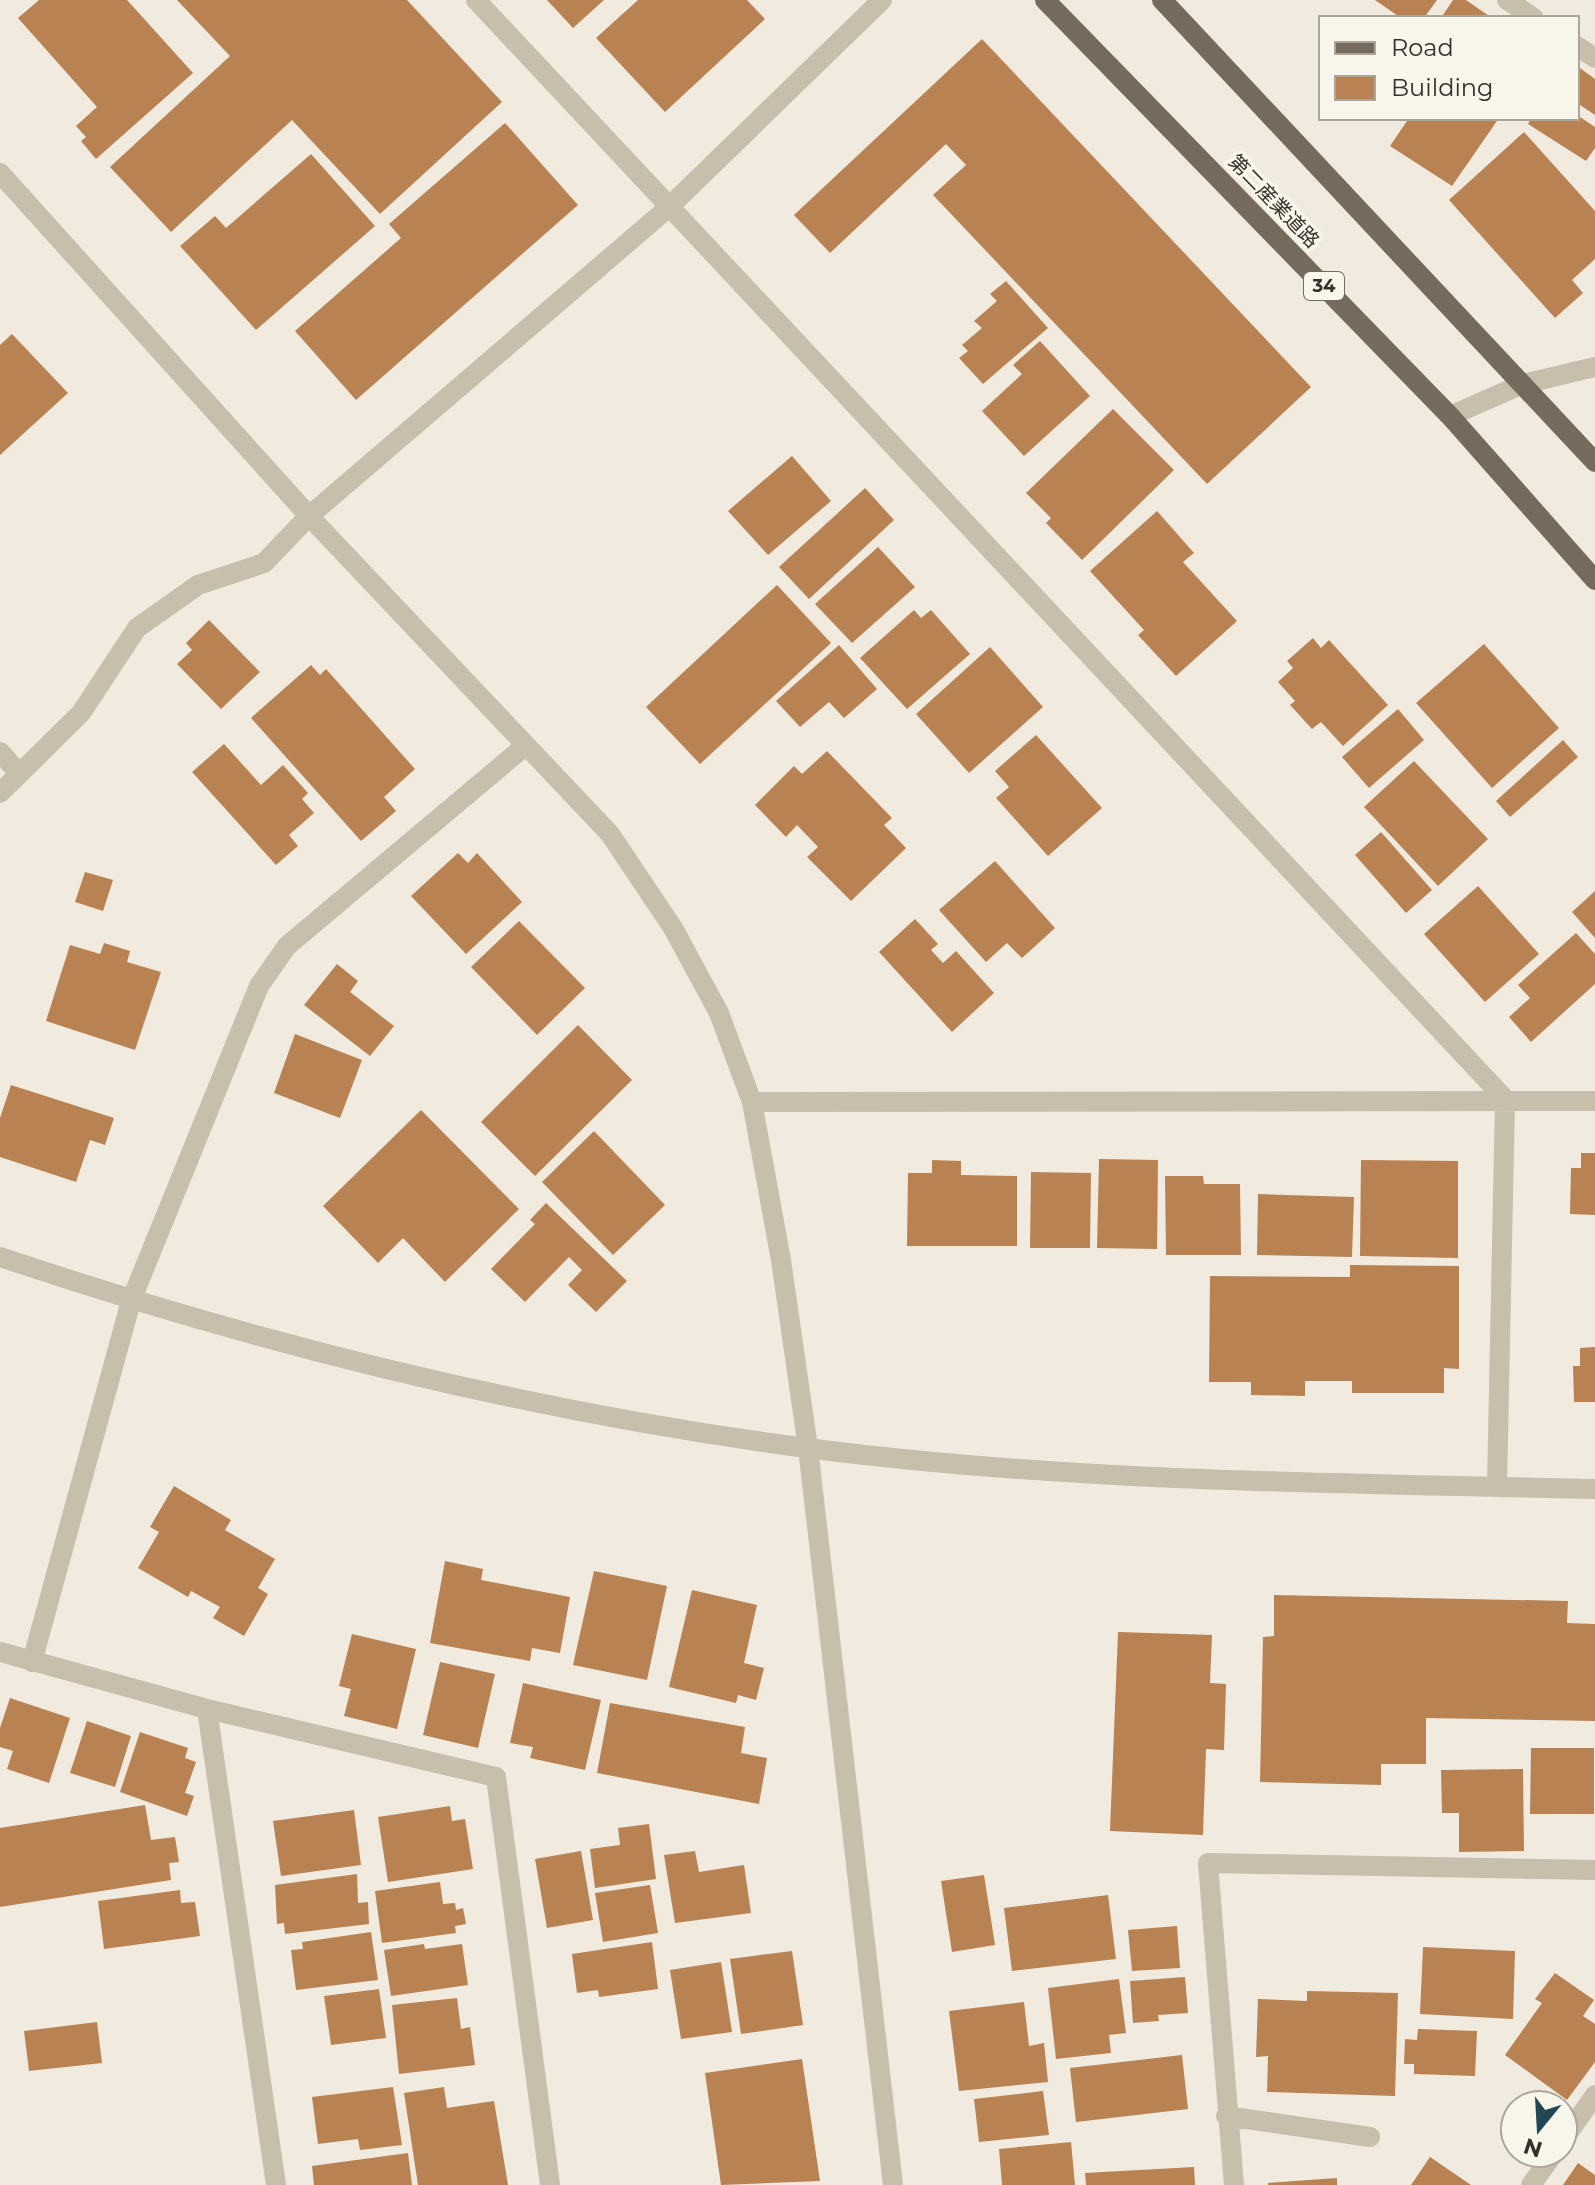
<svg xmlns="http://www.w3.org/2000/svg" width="1595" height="2185" viewBox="0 0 1595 2185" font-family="Montserrat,'Noto Sans JP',sans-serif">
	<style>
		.building { fill: #b98253 }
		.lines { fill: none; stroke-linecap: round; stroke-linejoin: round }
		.minor { stroke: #c7beab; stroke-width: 20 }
		.major { stroke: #766a5c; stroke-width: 20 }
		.labels { text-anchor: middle; stroke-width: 7; stroke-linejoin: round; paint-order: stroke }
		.shield { fill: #f8f5ea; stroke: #706b64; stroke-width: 2 }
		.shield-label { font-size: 18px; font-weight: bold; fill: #36302a }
		.street-label { font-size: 20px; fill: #36302a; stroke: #f8f5ea }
	</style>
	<rect width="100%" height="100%" fill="#f0ebde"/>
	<path class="building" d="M39 0H127L193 73 96 159 81 141 86 137 76 126 97 107 18 18Z
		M177 0H407L502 102 380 214 292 120 171 232 110 167 230 56Z
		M547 0H604L573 28Z
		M638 0H747L765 19 665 112 596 38Z
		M1375 0H1437L1424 18H1401Z
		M1453 0H1466L1492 18H1441Z
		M982 39 1311 387 1207 484 933 195 966 165 946 144 830 253 794 215Z
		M1577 66 1595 79V115L1577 103Z
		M1577 115 1595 127V148L1586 161 1528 124 1531 118H1577Z
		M1409 118H1499L1452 186 1390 146Z
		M505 123 578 205 356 400 295 331 401 238 389 224Z
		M1524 132 1595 211V259L1572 280 1583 293 1555 318 1449 200Z
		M311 154 375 226 256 330 180 246 215 216 226 228Z
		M1006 281 1048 328 983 384 959 358 968 351 962 345 982 328 974 321 997 301 990 294Z
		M12 334 68 393 0 455V345Z
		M1040 341 1090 396 1024 456 982 411 1022 374 1013 365Z
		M1113 409 1174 470 1082 560 1046 523 1051 518 1026 493Z
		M792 456 831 501 768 555 728 511Z
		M865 488 894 520 809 599 779 567Z
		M1157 511 1194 553 1183 562 1237 621 1176 676 1138 635 1144 630 1090 571Z
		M878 547 915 587 852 643 815 604Z
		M777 585 831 643 700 764 646 707Z
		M914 610 921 618 931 610 970 654 907 709 860 658Z
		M209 620 260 672 221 709 177 664 192 650 186 643Z
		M1313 638 1321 648 1329 640 1388 705 1343 746 1321 722 1312 729 1290 705 1295 701 1278 682 1293 668 1287 661Z
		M1484 644 1559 728 1492 788 1416 703Z
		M839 645 877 689 844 718 829 702 800 727 776 701Z
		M990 647 1043 707 969 773 916 714Z
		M311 665 320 675 326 669 415 769 384 797 396 811 361 841 251 718Z
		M1398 709 1424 740 1369 788 1342 757Z
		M1036 735 1102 808 1048 856 996 798 1009 787 995 771Z
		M1563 740 1578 757 1510 817 1496 801Z
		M224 744 261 785 283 765 308 793 302 799 314 813 289 835 298 846 276 865 192 772Z
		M827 751 892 818 884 825 906 848 851 901 807 857 818 847 797 825 786 837 755 805 794 766 802 774Z
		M1414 761 1488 839 1438 886 1364 807Z
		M1381 832 1432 890 1406 913 1355 855Z
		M458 853 468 863 477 853 522 902 466 954 411 896Z
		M995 861 1055 928 1022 958 1007 943 986 962 939 910Z
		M85 872 113 880 103 911 75 902Z
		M1478 886 1539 954 1485 1002 1424 934Z
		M1595 891V938L1572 912Z
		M915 919 938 944 931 950 943 963 956 951 994 993 952 1032 879 952Z
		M519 921 585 988 537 1035 471 967Z
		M1576 933 1595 954V984L1531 1042 1509 1017 1530 998 1518 985Z
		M104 943 130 951 127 962 161 972 135 1050 46 1021 70 945 100 954Z
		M337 964 358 981 350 992 394 1026 370 1056 304 1005Z
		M578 1025 632 1080 535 1176 481 1122Z
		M295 1034 362 1060 340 1118 274 1093Z
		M11 1085 114 1118 105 1145 90 1140 76 1182 0 1157V1118Z
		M421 1110 519 1209 445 1282 403 1238 378 1263 323 1206Z
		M594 1131 665 1205 613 1255 542 1182Z
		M1581 1153H1595V1215L1570 1214 1571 1168H1581Z
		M1099 1159 1158 1160 1157 1249 1097 1248Z
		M932 1160 961 1161V1175L1017 1176V1246H907L908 1173H932Z
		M1361 1160 1458 1161V1258L1360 1256Z
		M1031 1172 1091 1173 1090 1248H1030Z
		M1165 1176H1203L1204 1184H1240L1241 1255H1166Z
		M1258 1194 1354 1197 1352 1257 1257 1255Z
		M546 1203 627 1281 596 1312 568 1285 582 1270 569 1257 525 1302 491 1269 535 1224 530 1220Z
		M1350 1265 1459 1266V1369L1444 1368V1393H1352V1381H1305V1396L1251 1395V1382H1209L1210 1276 1350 1277Z
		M1595 1347V1402H1574L1573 1366H1580V1348Z
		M174 1486 231 1520 225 1530 275 1559 258 1588 268 1594 244 1636 213 1618 220 1607 191 1591 188 1597 138 1568 159 1532 150 1527Z
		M445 1561 483 1569 481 1580 570 1597 560 1653 532 1648 530 1661 430 1643Z
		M594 1571 667 1586 647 1680 573 1665Z
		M692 1590 757 1605 744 1663 764 1668 756 1700 738 1695 736 1703 669 1687Z
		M1274 1595 1568 1601 1567 1623 1595 1624V1721L1426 1718V1764H1381V1785L1260 1782 1263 1637 1274 1636Z
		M1118 1632 1212 1635 1210 1683 1226 1684 1224 1750 1206 1749 1203 1835 1110 1831Z
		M352 1634 416 1649 397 1729 344 1716 351 1689 339 1686Z
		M440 1662 495 1674 478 1748 423 1735Z
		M523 1683 601 1700 585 1770 530 1758 533 1747 510 1743Z
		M10 1698 70 1718 49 1783 7 1769 13 1751 0 1747V1728Z
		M610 1703 745 1727 741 1753 767 1758 759 1804 597 1773Z
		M87 1721 131 1736 115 1787 70 1773Z
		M140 1732 188 1748 185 1758 196 1762 185 1793 194 1796 187 1816 120 1792Z
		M1531 1748H1594V1814H1530Z
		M1523 1769 1524 1851 1459 1852V1813H1442L1441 1770Z
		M145 1805 151 1840 175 1837 179 1862 169 1863 171 1880 0 1907V1828Z
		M450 1806 452 1821 465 1819 473 1869 388 1882 378 1817Z
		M354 1810 361 1865 281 1876 273 1821Z
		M649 1824 656 1879 595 1888 590 1849 620 1845 618 1828Z
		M581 1851 593 1920 547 1928 535 1859Z
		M695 1851 699 1872 744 1865 751 1913 675 1923 664 1855Z
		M357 1874 358 1903 368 1902 369 1924 285 1934 284 1923 277 1924 275 1885Z
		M984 1875 995 1945 952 1952 941 1881Z
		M440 1882 443 1904 455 1903 456 1910 463 1908 466 1924 455 1926 456 1933 382 1943 375 1891Z
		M650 1885 658 1933 603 1942 595 1893Z
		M180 1890 181 1903 195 1902 200 1936 104 1949 98 1901Z
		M1108 1895 1116 1959 1012 1971 1004 1908Z
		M1177 1926 1180 1968 1132 1971 1128 1930Z
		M371 1932 378 1980 296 1990 291 1950 303 1949 302 1942Z
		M652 1942 658 1989 599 1997 598 1990 577 1993 572 1954Z
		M424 1944 425 1949 462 1944 468 1985 391 1996 384 1950Z
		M1423 1947 1515 1951 1513 2019 1420 2014Z
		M792 1951 803 2025 741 2034 730 1959Z
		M721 1962 732 2032 681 2039 670 1970Z
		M1555 1973 1594 2000 1583 2016 1595 2024V2062L1567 2100 1505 2055 1542 2003 1535 1999Z
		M1185 1977 1188 2013 1158 2015 1159 2021 1133 2023 1130 1981Z
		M1119 1979 1126 2033 1109 2035 1111 2053 1056 2059 1048 1988Z
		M379 1989 386 2038 331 2045 324 1996Z
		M1307 1991 1398 1993 1395 2096 1267 2092 1268 2056 1256 2057 1258 1999 1307 2001Z
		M457 1998 461 2029 470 2027 475 2065 399 2074 392 2005Z
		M1024 2002 1029 2046 1044 2043 1048 2082 959 2091 949 2011Z
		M97 2022 102 2063 29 2071 24 2031Z
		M1418 2029 1477 2031 1475 2076 1414 2074V2064H1404L1405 2039 1417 2040Z
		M1182 2055 1188 2109 1076 2122 1070 2068Z
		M802 2059 820 2181 721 2185 705 2073Z
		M393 2087 402 2145 360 2150 358 2139 318 2144 312 2097Z
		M444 2087 447 2108 494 2101 508 2185H418L404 2093Z
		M1043 2091 1049 2135 979 2142 974 2099Z
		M1071 2142 1075 2185H1002L999 2149Z
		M408 2153 412 2185H314L312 2166Z
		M1430 2157 1471 2185H1411Z
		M1578 2163 1595 2175V2185H1563Z
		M1194 2167 1195 2185H1086L1085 2173Z
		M1337 2178V2185H1268V2183Z"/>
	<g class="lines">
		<path class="minor" d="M476 0 1505 1099 1497 1487
			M1507 0 1534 18
			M1577 46 1595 58
			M0 173 309 516 610 834 673 928 719 1013 752 1102 781 1260 808 1448 893 2185
			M1450 416 1523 384 1595 367
			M0 752 19 773
			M0 793 81 713 137 628 198 585 264 563 309 516 668 208 882 0
			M752 1102 1595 1101
			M0 1257C263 1345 531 1412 807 1448 1067 1482 1333 1483 1595 1489
			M0 1652 207 1709 496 1777 550 2185
			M32 1662 131 1301 259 986 287 946 525 746
			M207 1709 276 2185
			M1226 2116 1370 2137
			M1563 2140 1595 2095
			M1234 2185 1208 1863 1595 1870
			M1531 2185 1554 2153"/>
		<path class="major" d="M1045 0 1450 416 1595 580
			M1162 0 1595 462"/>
	</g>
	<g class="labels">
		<rect class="shield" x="1304" y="272" width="40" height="28" rx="6"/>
		<g class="shield-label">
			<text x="1324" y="292">34</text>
		</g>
		<g class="street-label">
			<text transform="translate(1274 201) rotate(46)" y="7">第二産業道路</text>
		</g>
	</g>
	<rect x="1319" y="16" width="260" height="104" fill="#f8f5ea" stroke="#aaa69d" stroke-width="2"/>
	<rect x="1335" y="42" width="40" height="12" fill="#766a5c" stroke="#aaa69d" stroke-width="2"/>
	<text x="1391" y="56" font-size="24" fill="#36302a">Road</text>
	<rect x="1335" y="76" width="40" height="24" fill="#b98253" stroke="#aaa69d" stroke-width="2"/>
	<text x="1391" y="96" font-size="24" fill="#36302a">Building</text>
	<g transform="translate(1539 2129) rotate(198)"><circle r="38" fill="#f8f5ea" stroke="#aaa69d" stroke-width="2"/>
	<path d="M0-6L14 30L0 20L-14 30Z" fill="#234653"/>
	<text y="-12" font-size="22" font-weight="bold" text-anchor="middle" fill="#36302a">N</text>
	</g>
</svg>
